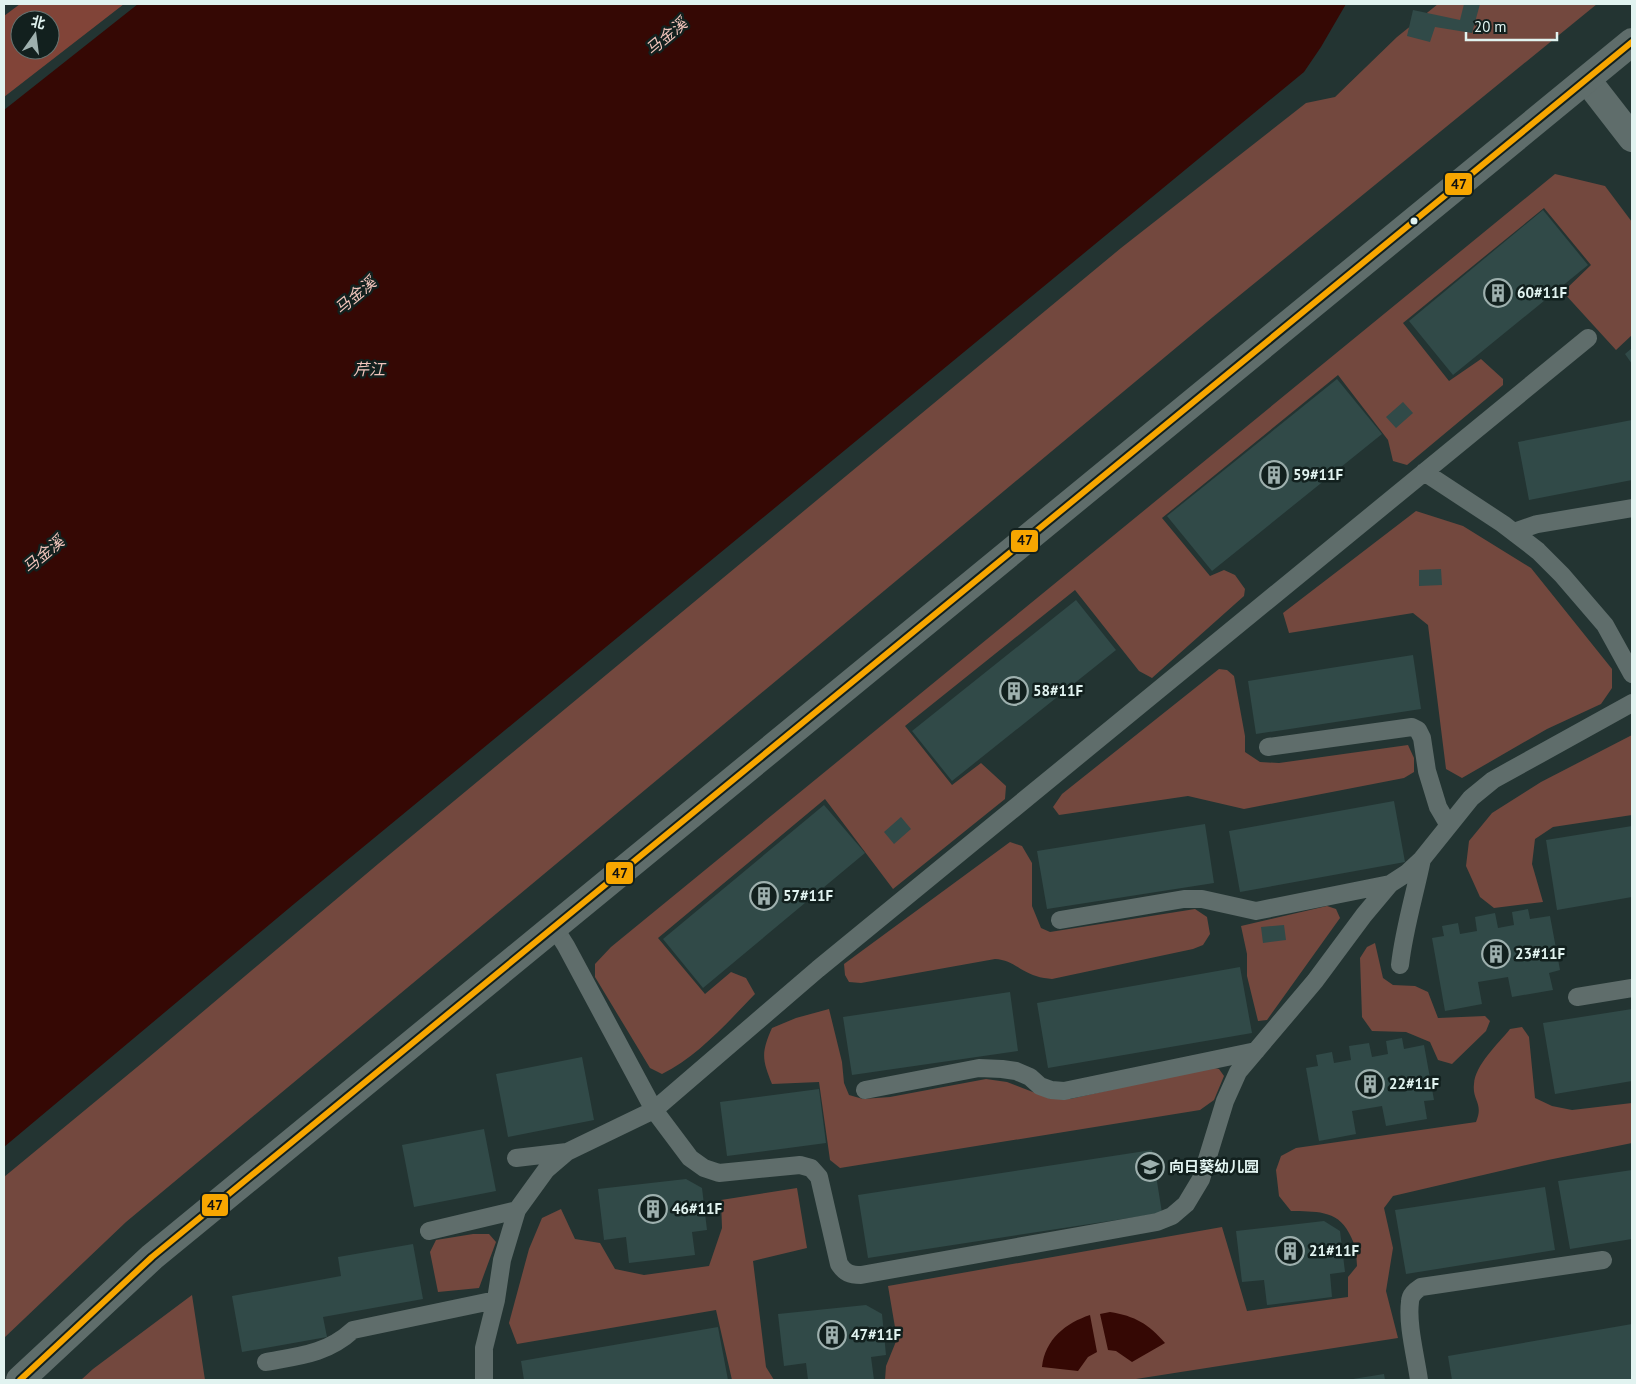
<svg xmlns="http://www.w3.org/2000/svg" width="1636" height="1384" viewBox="0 0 1636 1384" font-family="'PT Sans','Noto Sans SC',sans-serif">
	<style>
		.green { fill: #73483e }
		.forest { fill: #814438; fill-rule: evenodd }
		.water { fill: #350804 }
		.building { fill: #314a48 }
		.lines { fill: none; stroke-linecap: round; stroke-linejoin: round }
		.service { stroke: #5f6d6b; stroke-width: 18 }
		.minor { stroke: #5f6d6b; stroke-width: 28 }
		.tertiary { stroke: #5f6d6b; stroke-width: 28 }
		.bus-1-casing { stroke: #12201e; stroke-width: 10 }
		.bus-1 { stroke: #f7a600; stroke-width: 6 }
		.bus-dot { fill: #e1f3f0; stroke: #12201e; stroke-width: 2 }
		.labels { text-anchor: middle; stroke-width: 5; stroke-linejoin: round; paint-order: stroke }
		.poi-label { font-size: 15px; font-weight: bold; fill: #e1f3f0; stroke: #12201e; text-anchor: start }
		.water-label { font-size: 16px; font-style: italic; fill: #f1c4bb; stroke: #12201e }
		.line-badge { stroke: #12201e; stroke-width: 2 }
		.pale-badge-label { font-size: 14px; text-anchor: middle; font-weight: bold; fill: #111 }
	</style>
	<rect width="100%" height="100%" fill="#233432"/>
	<path class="green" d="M1438 4H1597L1213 317 126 1222 4 1338V1177L142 1063 378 864 1121 248 1306 103 1335 97 1397 37Z
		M1555 174 1605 186 1632 222V335L1616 350 1563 292 1591 265 1544 208 1403 323 1449 381 1481 359 1503 379V385L1407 465 1393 461 1388 440 1338 375 1162 518 1210 576 1224 570 1235 575 1245 589 1244 596 1152 678 1139 671 1075 590 905 726 952 785 981 763 1006 786 1005 799 893 889 825 799 658 938 705 994 731 972 746 978 755 994C728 1022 697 1057 662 1074L650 1068 595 977V964L611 947Z
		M1416 511 1463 526 1531 568 1612 669V688L1601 704 1547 729 1462 778 1446 769 1428 625 1413 613 1289 633 1283 613Z
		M1219 669 1227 670 1234 676 1245 736V752L1260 762 1279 763 1408 745 1414 758V772L1404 778 1244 809 1188 796 1059 815 1053 807 1062 794Z
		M1632 735V815L1553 827 1535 839 1532 864 1543 902 1494 908 1480 897 1466 866 1469 841 1492 813 1541 782Z
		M1010 842 1022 846 1032 863V906L1041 928 1050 932 1195 909 1207 917 1210 934 1203 945 1193 949 1052 979C1047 978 1041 978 1036 976 1019 971 1013 960 995 959L861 983 849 982 845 975 844 964Z
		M1327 906 1336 909 1340 918 1267 1020 1258 1021 1247 976V954L1241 926Z
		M1375 943 1383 978 1393 985 1415 986 1428 992 1438 1018 1485 1016 1490 1021 1486 1031 1452 1064 1438 1060 1430 1042 1406 1032 1372 1031 1362 1017 1360 958 1367 947Z
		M829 1009 842 1062 844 1083 849 1095 863 1099 890 1097 986 1079 1007 1082 1051 1099H1070L1211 1067 1219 1069 1224 1076 1214 1100 1200 1110 840 1168 830 1160 819 1082 772 1084C762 1059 761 1053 772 1028L796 1018Z
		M1522 1027 1529 1037 1535 1098 1552 1106 1572 1110 1632 1103V1143L1548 1160 1393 1196 1384 1208 1393 1248 1386 1291 1398 1338 1136 1379 1135 1380H885L886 1366 897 1339 888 1286 1222 1227 1247 1311 1348 1297V1277L1357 1266C1356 1251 1356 1246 1349 1233 1337 1209 1314 1212 1291 1211L1279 1196 1276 1170 1281 1156 1296 1148 1476 1122C1484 1103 1472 1101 1474 1084 1475 1065 1498 1044 1510 1029Z
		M797 1188 807 1248 753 1261 766 1367 774 1380H732L716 1310 517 1344 509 1323 529 1249 542 1218 561 1209 575 1239 600 1243 615 1269 644 1275 709 1266 722 1228 721 1200Z
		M473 1234H489L496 1242 479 1288 438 1292 430 1252 436 1240Z
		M192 1295 205 1380H81L93 1369Z"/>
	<path class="forest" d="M20 4H124L4 97V16ZM20 20H50V50H20Z"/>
	<path class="water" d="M138 4H1346L1321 47 1304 72 294 904 4 1147V110Z
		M1110 1312C1135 1316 1149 1324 1165 1343L1132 1362 1116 1351 1108 1350 1100 1314Z
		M1090 1315 1097 1352 1088 1357 1078 1371 1042 1367C1045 1339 1066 1323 1090 1315Z"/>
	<path class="building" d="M1464 4H1480L1472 33 1435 27 1430 42 1407 36 1413 10 1460 20Z
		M1543 210 1588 265 1453 375 1409 321Z
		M1632 348V364L1625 354Z
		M1337 379 1382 434 1212 571 1167 516Z
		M1403 402 1413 413 1396 428 1386 417Z
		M1632 420V480L1529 500 1518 442Z
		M1441 569 1442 585 1419 586V570Z
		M1076 600 1116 650 952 781 912 731Z
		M1413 655 1421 709 1256 734 1248 681Z
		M1394 801 1405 862 1240 892 1229 831Z
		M824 805 865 853 703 988 663 939Z
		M901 817 911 829 894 844 884 832Z
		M1205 824 1214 883 1047 909 1037 851Z
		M1632 826V897L1557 910 1546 840Z
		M1528 909 1530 919 1550 916 1560 970 1549 973 1553 990 1512 997 1508 977 1478 982 1482 1004 1445 1011 1432 938 1444 936 1442 926 1458 923 1460 934 1477 931 1475 917 1495 913 1498 928 1514 925 1512 912Z
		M1284 925 1286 940 1263 943 1261 927Z
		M1240 967 1252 1033 1048 1068 1037 1003Z
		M1010 992 1018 1051 852 1075 843 1017Z
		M1632 1009V1081L1555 1094 1543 1023Z
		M1402 1038 1404 1049 1424 1045 1434 1100 1424 1101 1427 1119 1386 1126 1382 1106 1352 1111 1356 1134 1319 1141 1306 1068 1318 1066 1316 1055 1332 1052 1334 1063 1351 1060 1349 1046 1369 1043 1372 1057 1388 1054 1386 1041Z
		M582 1057 594 1120 508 1137 496 1074Z
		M819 1089 826 1143 727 1156 720 1102Z
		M484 1129 496 1191 414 1207 402 1145Z
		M1152 1150 1162 1213 868 1258 858 1195Z
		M1632 1170V1239L1570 1249 1558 1181Z
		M686 1179 702 1188 707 1230 692 1232 695 1255 629 1263 626 1237 604 1240 598 1189Z
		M1545 1187 1555 1250 1406 1274 1395 1210Z
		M1324 1221 1340 1231 1345 1272 1330 1274 1332 1297 1267 1305 1264 1280 1242 1282 1236 1231Z
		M413 1244 423 1299 323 1317 327 1337 242 1352 232 1296 341 1276 338 1257Z
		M866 1305 882 1314 886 1355 871 1357 874 1380H808L806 1363 784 1366 778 1314Z
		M1632 1324V1380H1452L1448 1356Z
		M718 1327 728 1380H524L521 1361Z
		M1384 1374 1385 1380H1353V1379Z"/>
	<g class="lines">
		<path class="service" d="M1424 472 1503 524 1538 551 1562 575 1605 625 1632 674
			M1514 532 1537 524 1632 508
			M1268 747 1412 727 1418 730 1422 738 1427 771 1438 807 1448 824
			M1060 920 1184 899H1202L1256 911 1390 884
			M554 927 566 946 654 1110 690 1158 704 1168 719 1173 800 1165 811 1168 819 1177 839 1264C845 1273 850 1275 861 1275L1157 1222 1172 1216 1186 1204 1201 1179 1225 1101 1238 1072 1315 981 1364 915 1390 884 1407 873 1422 859 1471 798 1493 780 1632 703
			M1400 965C1404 929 1415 894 1422 859
			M1577 997 1632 988
			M865 1090 979 1068 1002 1069 1016 1071 1030 1077 1040 1086 1051 1090 1064 1091 1256 1051
			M516 1158 567 1152
			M429 1231 517 1210
			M266 1362C299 1356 327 1354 353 1330L496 1300
			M484 1380V1348L496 1300 502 1260 517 1210 546 1170 567 1152 654 1110 818 969 1588 338
			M1419 1380C1416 1358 1407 1324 1410 1302 1410 1295 1415 1291 1421 1287L1603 1260"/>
		<path class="minor" d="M1587 80 1632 138"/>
		<path class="tertiary" d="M20 1380 152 1257 1632 42"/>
		<defs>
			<path id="bus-1" d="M20 1380 152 1257 1632 42"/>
		</defs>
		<use href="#bus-1" class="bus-1-casing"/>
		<use href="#bus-1" class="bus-1"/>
	</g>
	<defs>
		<symbol id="building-ring" viewBox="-11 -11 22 22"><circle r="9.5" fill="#12201e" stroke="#9eb0ae" stroke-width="1.5"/><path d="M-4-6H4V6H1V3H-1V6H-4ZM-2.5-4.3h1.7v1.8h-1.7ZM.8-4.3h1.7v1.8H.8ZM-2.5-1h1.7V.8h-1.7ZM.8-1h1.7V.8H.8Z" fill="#9eb0ae"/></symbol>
		<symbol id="school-ring" viewBox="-11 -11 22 22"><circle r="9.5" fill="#12201e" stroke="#9eb0ae" stroke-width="1.5"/><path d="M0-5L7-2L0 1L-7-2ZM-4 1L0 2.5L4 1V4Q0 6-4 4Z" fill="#9eb0ae"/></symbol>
	</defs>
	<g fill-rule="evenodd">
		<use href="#building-ring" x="1482" y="277" width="32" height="32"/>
		<use href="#building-ring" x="1258" y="459" width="32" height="32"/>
		<use href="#building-ring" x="998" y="675" width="32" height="32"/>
		<use href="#building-ring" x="748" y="880" width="32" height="32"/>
		<use href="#building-ring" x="1480" y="938" width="32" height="32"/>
		<use href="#building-ring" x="1354" y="1068" width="32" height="32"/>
		<use href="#school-ring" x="1134" y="1151" width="32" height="32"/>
		<use href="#building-ring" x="637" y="1193" width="32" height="32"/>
		<use href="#building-ring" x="1274" y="1235" width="32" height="32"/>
		<use href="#building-ring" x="816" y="1319" width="32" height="32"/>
	</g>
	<circle class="bus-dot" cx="1414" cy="221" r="4.5"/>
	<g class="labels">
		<g class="poi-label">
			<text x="1517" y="298">60#11F</text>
			<text x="1293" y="480">59#11F</text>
			<text x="1033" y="696">58#11F</text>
			<text x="783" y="901">57#11F</text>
			<text x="1515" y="959">23#11F</text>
			<text x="1389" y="1089">22#11F</text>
			<text x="1169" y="1172">向日葵幼儿园</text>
			<text x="672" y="1214">46#11F</text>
			<text x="1309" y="1256">21#11F</text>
			<text x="851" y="1340">47#11F</text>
		</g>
		<g class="water-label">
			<text transform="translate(666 36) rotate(-40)" y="6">马金溪</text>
			<text transform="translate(355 295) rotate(-40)" y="6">马金溪</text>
			<text x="369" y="375">芹江</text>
			<text transform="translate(43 554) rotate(-40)" y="6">马金溪</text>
		</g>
	</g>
	<g class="line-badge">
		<rect x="1444" y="172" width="29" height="24" rx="5" fill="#f7a600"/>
		<rect x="1010" y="529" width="29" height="24" rx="5" fill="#f7a600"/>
		<rect x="605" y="861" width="29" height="24" rx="5" fill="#f7a600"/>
		<rect x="201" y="1193" width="28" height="24" rx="5" fill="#f7a600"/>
	</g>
	<g class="pale-badge-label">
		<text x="1459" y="189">47</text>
		<text x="1025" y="545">47</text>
		<text x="620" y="878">47</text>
		<text x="215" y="1210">47</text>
	</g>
	<rect width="1636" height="1384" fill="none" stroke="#e1f3f0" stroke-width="10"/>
	<g transform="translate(35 35) rotate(14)"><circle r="24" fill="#12201e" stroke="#657472"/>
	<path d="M0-4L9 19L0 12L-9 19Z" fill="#9eb0ae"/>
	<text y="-8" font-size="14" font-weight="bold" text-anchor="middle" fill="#e1f3f0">北</text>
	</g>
	<path d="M1466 32v8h91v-8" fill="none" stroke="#e1f3f0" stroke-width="2.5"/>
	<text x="1474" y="32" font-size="15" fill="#e1f3f0" stroke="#12201e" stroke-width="4" paint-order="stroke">20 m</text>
</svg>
